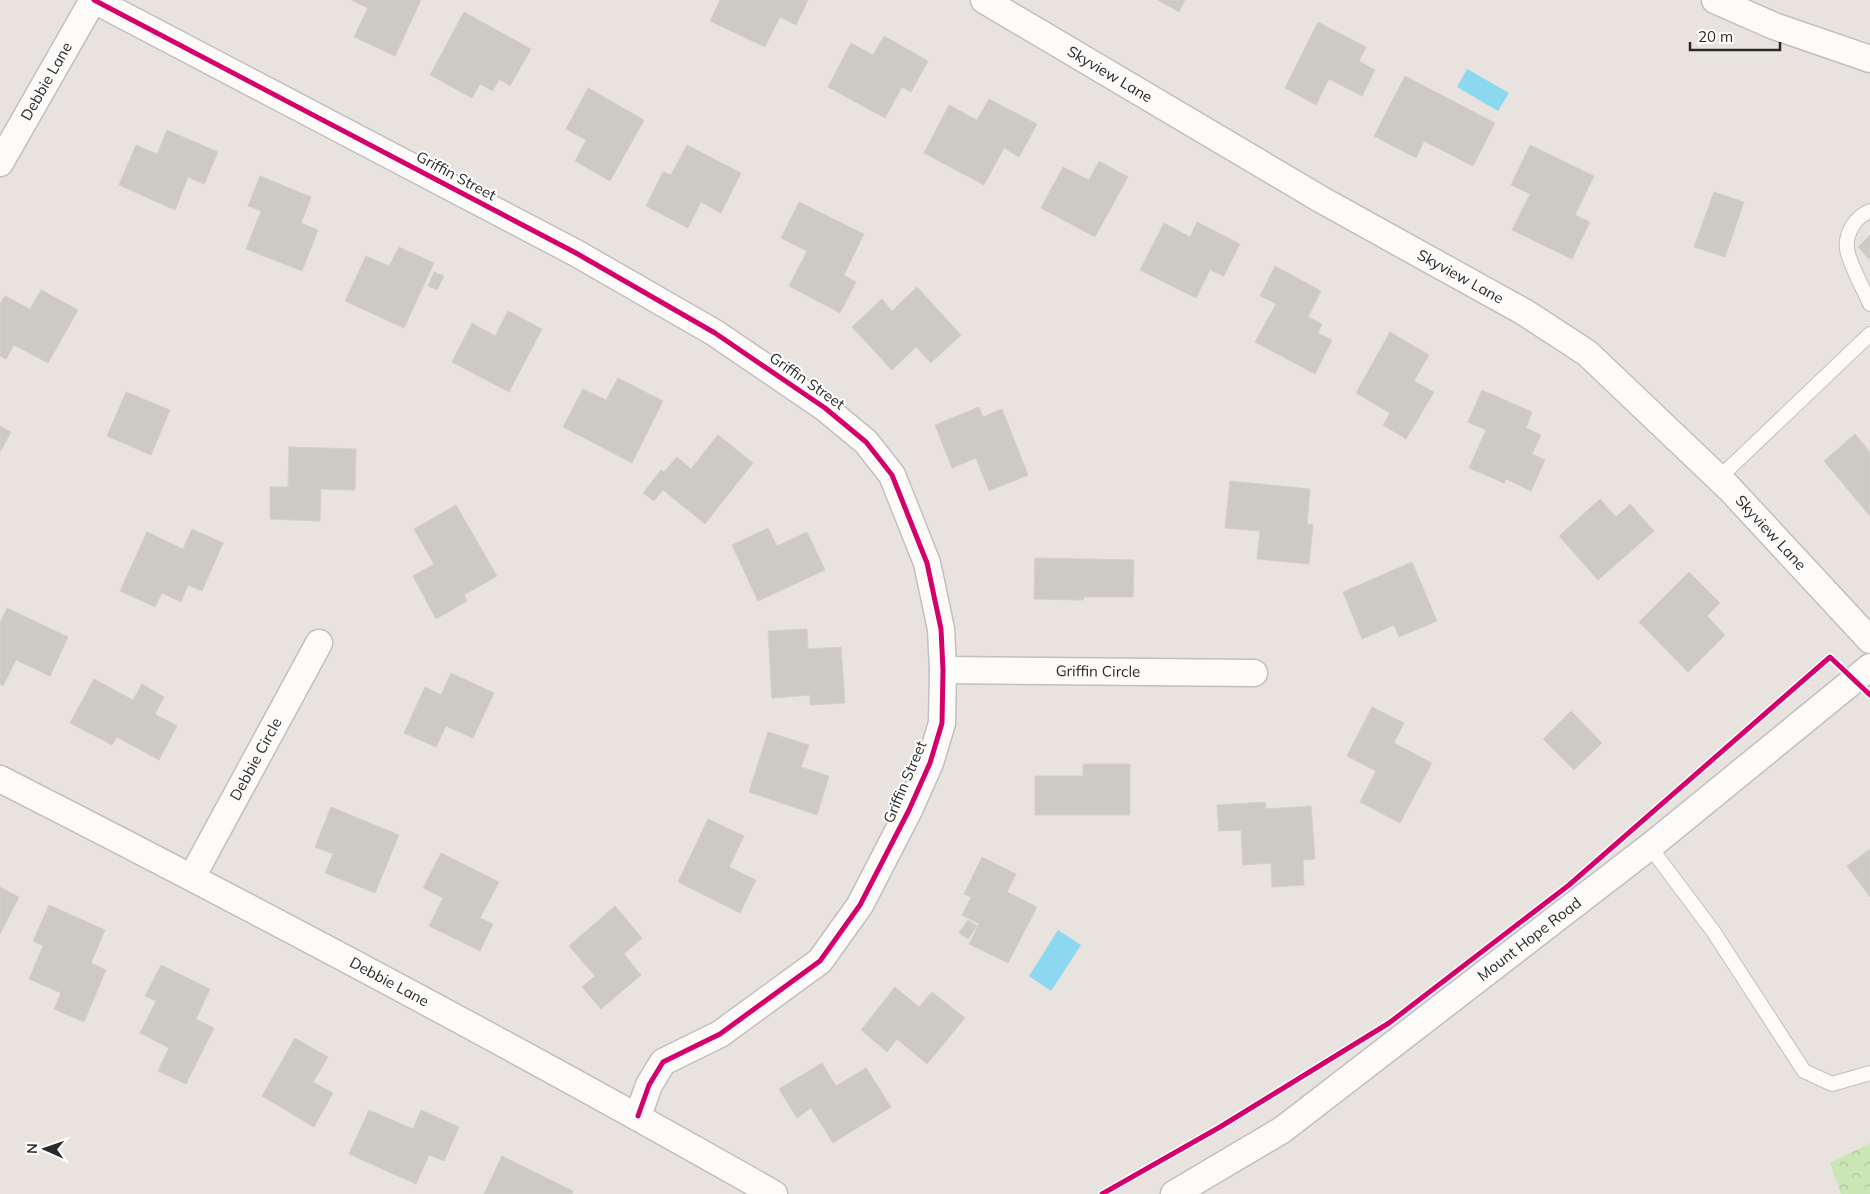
<svg xmlns="http://www.w3.org/2000/svg" width="1870" height="1194" viewBox="0 0 1870 1194" font-family="Mulish,sans-serif">
	<style>
		.forest { fill: url(#forest-crowns) }
		.water { fill: #8cd8f0 }
		.building { fill: #cdc9c5; stroke: #d3cfca }
		.lines { fill: none; stroke-linecap: round; stroke-linejoin: round }
		.lane-casing { stroke: #c1bfc0; stroke-width: 16 }
		.street-casing { stroke: #c1bfc0; stroke-width: 29 }
		.lane { stroke: #fcfbfa; stroke-width: 14 }
		.street { stroke: #fcfbfa; stroke-width: 26 }
		.cycleway-casing { stroke: #fff; stroke-width: 8 }
		.cycleway { stroke: #d6006c; stroke-width: 5 }
		.labels { text-anchor: middle; stroke-width: 4; stroke-linejoin: round; paint-order: stroke }
		.street-label { font-size: 15px; fill: #292929; stroke: #fff }
	</style>
	<defs>
		<pattern id="forest-crowns" width="20" height="18" patternUnits="userSpaceOnUse" patternTransform="scale(1.25)"><rect width="20" height="18" fill="#cae6b4"/><path d="M2 6a3 3 0 1 1 6 0M12 15a3 3 0 1 1 6 0" fill="none" stroke="#aec59b"/></pattern>
	</defs>
	<rect width="100%" height="100%" fill="#e8e3de"/>
	<path class="forest" d="M1870 1143V1194H1841L1830 1163Z"/>
	<path class="water" d="M1467 69 1509 93 1498 111 1457 87Z
		M1058 930 1081 945 1051 991 1029 976Z"/>
	<path class="building" d="M351 0H421L395 56 354 37 368 8Z
		M720 0H808L796 25 780 17 765 47 710 21Z
		M1158 0H1185L1179 12Z
		M464 12 531 49 510 86 499 79 493 91 480 84 472 98 430 75Z
		M1318 22 1366 47 1359 61 1375 70 1362 96 1329 79 1316 105 1285 88Z
		M884 36 928 61 911 92 902 87 885 118 828 87 851 43 873 55Z
		M1405 76 1495 123 1473 166 1424 141 1416 158 1374 136Z
		M588 88 644 120 610 181 575 161 586 140 566 129Z
		M989 99 1037 124 1019 157 1004 148 984 185 924 153 949 105 977 120Z
		M167 130 218 152 204 184 188 177 175 210 119 185 136 145 157 154Z
		M687 145 741 173 721 213 701 202 688 228 646 206 663 172 671 175Z
		M1530 145 1594 176 1575 215 1590 222 1572 259 1512 230 1530 194 1511 185Z
		M1099 161 1128 177 1095 237 1041 208 1063 167 1089 180Z
		M260 176 311 197 301 223 318 230 302 271 246 249 261 211 248 206Z
		M1714 192 1744 202 1725 257 1694 247Z
		M799 202 864 234 844 275 856 282 840 313 789 286 807 251 781 238Z
		M1197 222 1240 244 1224 276 1210 270 1196 298 1140 270 1164 223 1190 237Z
		M1870 235V260L1858 247Z
		M399 247 434 263 404 328 345 301 366 256 389 266Z
		M1275 266 1321 291 1308 317 1322 324 1318 333 1332 340 1315 374 1255 342 1276 304 1260 296Z
		M434 272 444 276 437 290 428 286Z
		M917 287 961 335 931 363 916 347 892 370 852 327 882 299 892 311Z
		M41 290 78 310 48 363 14 345 6 359 0 356V304L5 296 30 309Z
		M508 311 542 329 509 392 452 362 472 323 495 336Z
		M1390 332 1429 355 1414 381 1434 392 1406 439 1383 425 1390 413 1356 393Z
		M618 378 663 401 632 463 563 427 583 389 606 400Z
		M1482 390 1532 412 1526 428 1541 435 1532 454 1545 460 1531 491 1506 479 1504 483 1469 468 1486 430 1468 422Z
		M126 392 170 410 151 455 107 436Z
		M979 407 983 417 1002 409 1028 475 989 491 976 458 952 468 935 425Z
		M0 426 11 432 0 452Z
		M1855 434 1870 452V516L1824 461Z
		M718 435 753 463 705 524 663 490 654 501 643 493 661 470 664 472 677 457 691 469Z
		M289 447 356 449 355 490 321 489 320 521 270 519V487H288Z
		M1230 481 1310 489 1307 524 1313 525 1309 564 1257 559 1260 531 1225 528Z
		M1600 499 1616 517 1630 504 1654 531 1598 580 1559 536Z
		M456 505 497 576 464 595 467 601 436 619 413 576 434 564 414 529Z
		M768 528 777 546 807 532 825 570 758 601 732 545Z
		M192 529 223 543 202 591 188 585 181 602 162 593 155 607 120 591 147 532 183 549Z
		M1035 558 1134 560 1133 597H1084L1083 600 1034 599Z
		M1412 562 1437 621 1399 637 1394 625 1362 639 1343 592Z
		M1689 572 1720 603 1707 616 1725 635 1688 672 1639 622Z
		M7 608 68 637 50 676 16 660 3 686 0 684V623Z
		M807 629 808 649 841 647 845 703 810 705V695L772 698 768 631Z
		M451 673 494 693 473 738 446 726 436 747 404 733 425 687 441 695Z
		M94 679 133 700 142 684 164 697 155 714 177 726 159 760 117 737 112 745 70 723Z
		M1372 707 1404 723 1394 743 1432 763 1400 823 1360 802 1376 771 1347 756Z
		M1571 711 1602 743 1574 770 1543 739Z
		M768 732 809 745 801 767 829 776 817 815 749 792Z
		M1083 764H1130V815H1035V776H1083Z
		M1265 802 1266 809 1311 806 1315 859 1303 860 1304 885 1272 887 1271 863 1243 865 1241 830 1219 831 1217 805Z
		M331 807 399 835 375 893 325 873 333 854 315 847Z
		M708 819 744 836 729 867 756 880 740 913 678 882Z
		M1870 849V897L1847 866Z
		M441 853 499 882 480 918 493 924 480 951 429 926 443 898 423 888Z
		M982 857 1016 874 1007 892 1037 907 1008 963 969 944 979 924 962 915 971 897 964 894Z
		M0 887 19 897 0 934Z
		M49 905 105 930 91 963 106 970 84 1022 54 1009 61 993 29 979 43 946 33 941Z
		M615 906 642 938 624 954 641 975 601 1009 582 987 595 976 569 946Z
		M968 920 977 926 968 939 959 933Z
		M161 965 210 989 196 1019 214 1028 186 1084 158 1071 169 1048 140 1033 156 1001 145 996Z
		M895 987 919 1007 932 992 965 1018 927 1064 897 1039 887 1052 861 1030Z
		M295 1038 328 1057 313 1082 333 1093 314 1127 262 1096Z
		M822 1063 836 1086 866 1068 891 1107 833 1143 811 1108 797 1118 779 1089Z
		M369 1110 413 1129 421 1110 459 1127 444 1161 429 1155 416 1184 349 1154Z
		M502 1156 573 1191 572 1194H484Z"/>
	<g class="lines">
		<defs>
			<path id="lane" d="M1870 211C1856 216 1845 233 1847 249 1849 263 1864 290 1870 304
				M1719 478 1870 334
				M1650 847 1713 931 1804 1071 1832 1084 1870 1073"/>
			<g id="street">
				<path d="M94 0 576 253 715 333 825 408 866 442 892 475 927 563 941 629 943 670 942 723 930 763 909 810 860 905 820 961 720 1034 663 1062 649 1085 638 1116"/>
				<path id="s1" d="M984 0 1322 200 1524 312 1587 353 1730 489 1870 640"/>
				<path d="M1715 0 1774 26 1870 59"/>
				<path id="s2" d="M0 163 93 0"/>
				<path id="s3" d="M943 670 1254 673"/>
				<path id="s4" d="M0 779C261 912 519 1049 774 1194"/>
				<path id="s5" d="M192 877 319 643"/>
				<path id="s6" d="M1174 1194 1282 1130 1653 844 1870 667"/>
			</g>
		</defs>
		<use href="#lane" class="lane-casing"/>
		<use href="#street" class="street-casing"/>
		<use href="#lane" class="lane"/>
		<use href="#street" class="street"/>
		<defs>
			<path id="cycleway" d="M94 0 576 253 715 333 825 408 866 442 892 475 927 563 941 629 943 670 942 723 930 763 909 810 860 905 820 961 720 1034 663 1062 649 1085 638 1116
				M1102 1194 1220 1127 1389 1023 1569 885 1830 657 1870 695"/>
		</defs>
		<use href="#cycleway" class="cycleway-casing"/>
		<use href="#cycleway" class="cycleway"/>
	</g>
	<g class="labels">
		<g class="street-label">
			<text dy="5" stroke="none"><textPath href="#s1" startOffset="146">Skyview Lane</textPath></text>
			<text dy="5" stroke="none"><textPath href="#s2" startOffset="94">Debbie Lane</textPath></text>
			<text transform="translate(456 176) rotate(28)" y="5">Griffin Street</text>
			<text dy="5" stroke="none"><textPath href="#s1" startOffset="551">Skyview Lane</textPath></text>
			<text transform="translate(807 381) rotate(35)" y="5">Griffin Street</text>
			<text dy="5" stroke="none"><textPath href="#s1" startOffset="956">Skyview Lane</textPath></text>
			<text dy="5" stroke="none"><textPath href="#s3" startOffset="155">Griffin Circle</textPath></text>
			<text dy="5" stroke="none"><textPath href="#s5" startOffset="134">Debbie Circle</textPath></text>
			<text transform="translate(905 782) rotate(-67)" y="5">Griffin Street</text>
			<text dy="5" stroke="none"><textPath href="#s6" startOffset="438">Mount Hope Road</textPath></text>
			<text dy="5" stroke="none"><textPath href="#s4" startOffset="439">Debbie Lane</textPath></text>
		</g>
	</g>
	<g transform="translate(45 1149) rotate(272)" stroke="#ffffff" stroke-width="4" paint-order="stroke">
	<path d="M0-4L9 19L0 12L-9 19Z" fill="#292929"/>
	<text y="-8" font-size="14" font-weight="bold" text-anchor="middle" fill="#292929">N</text>
	</g>
	<path d="M1690 42v8h90v-8" fill="none" stroke="#292929" stroke-width="2.5"/>
	<text x="1698" y="42" font-size="15" fill="#292929" stroke="#ffffff" stroke-width="4" paint-order="stroke">20 m</text>
</svg>
